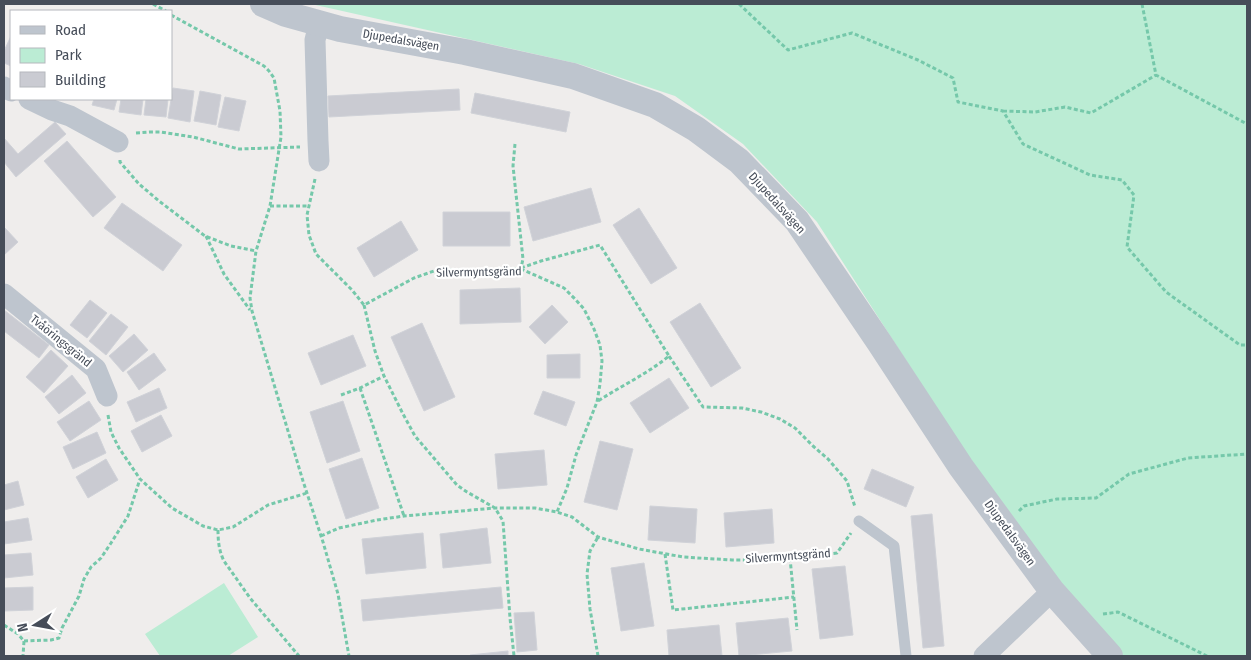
<svg xmlns="http://www.w3.org/2000/svg" width="1251" height="660" viewBox="0 0 1251 660" font-family="'Fira Sans Condensed',sans-serif">
	<style>
		.green { fill: #bbecd4 }
		.building { fill: #cacbd2; stroke: #d0d2d8 }
		.lines { fill: none; stroke-linecap: round; stroke-linejoin: round }
		.path { stroke: #75c8aa; stroke-width: 3; stroke-dasharray: 4 2.5; stroke-linecap: butt }
		.service { stroke: #bec5ce; stroke-width: 11 }
		.minor { stroke: #bec5ce; stroke-width: 21 }
		.tertiary { stroke: #bec5ce; stroke-width: 26 }
		.labels { text-anchor: middle; stroke-width: 4.5; stroke-linejoin: round; paint-order: stroke }
		.street-label { font-size: 12px; fill: #464d59; stroke: #fff }
	</style>
	<rect width="100%" height="100%" fill="#efedec"/>
	<path class="green" d="M311 4H1247V656H1123L1063 585 972 463 817 222 743 144 675 96 579 64Z
		M224 583 258 637 228 656H160L145 634Z"/>
	<path class="building" d="M11 36V66L4 63V51Z
		M173 88 194 91 190 122 168 118Z
		M459 89 460 110 329 117 328 96Z
		M200 91 221 95 216 125 194 121Z
		M475 93 570 112 566 132 471 113Z
		M225 97 246 101 239 131 218 127Z
		M94 99H117L114 110 92 105Z
		M121 99H143L141 115 119 112Z
		M146 99H168L166 117 144 115Z
		M55 122 66 134 16 177 4 162V138L18 154Z
		M67 141 116 197 93 217 44 161Z
		M591 188 601 222 533 241 524 207Z
		M122 203 182 245 163 271 104 228Z
		M639 208 677 268 651 284 613 225Z
		M443 212H510V246H443Z
		M401 221 418 250 374 277 357 248Z
		M5 228 18 242 4 255V229Z
		M520 288 521 322 460 324V290Z
		M90 300 107 313 87 338 70 325Z
		M700 303 741 368 711 387 670 322Z
		M552 305 568 322 545 344 529 327Z
		M4 310 49 345 39 358 4 331Z
		M111 314 128 327 106 355 89 341Z
		M422 323 455 397 424 411 391 337Z
		M134 334 148 350 123 372 109 356Z
		M353 335 366 366 321 385 308 353Z
		M51 350 68 366 44 393 26 377Z
		M154 353 166 370 139 390 127 372Z
		M580 354V378H547V355Z
		M72 375 86 393 59 414 45 397Z
		M669 378 689 408 650 433 630 403Z
		M159 388 167 408 136 422 127 402Z
		M543 391 575 402 566 426 534 414Z
		M89 401 101 420 70 441 57 422Z
		M343 401 360 451 327 463 310 412Z
		M161 415 172 436 142 452 131 431Z
		M97 432 106 453 73 469 63 447Z
		M600 441 633 449 617 510 584 502Z
		M544 450 547 485 498 489 495 454Z
		M362 458 379 508 346 519 329 469Z
		M106 459 118 480 88 498 76 477Z
		M872 469 914 487 906 507 864 489Z
		M18 481 24 505 4 510V485Z
		M650 506 697 509 695 543 648 540Z
		M772 509 774 543 726 547 724 513Z
		M932 514 944 646 923 648 911 516Z
		M28 518 32 540 4 544V522Z
		M487 528 491 563 443 568 440 534Z
		M423 533 426 568 366 574 362 539Z
		M31 553 33 575 4 578V555Z
		M644 563 654 626 621 631 611 568Z
		M845 566 853 635 820 639 812 569Z
		M33 587V610L4 611V588Z
		M501 587 503 608 363 621 361 600Z
		M534 612 537 650 517 652 514 613Z
		M788 618 792 651 739 656 736 623Z
		M719 625 722 656H669L667 630Z
		M508 651V656H471L470 655Z"/>
	<g class="lines">
		<path class="path" d="M153 4 166 11
			M739 4 788 50 852 33 918 60 953 78 958 102 1003 111 1023 144 1090 175 1122 180 1134 195 1127 247 1166 292 1240 345H1247
			M1142 4 1156 75 1247 124
			M171 15 264 66 269 71 274 78 280 111 281 137 270 206 256 251 250 298 252 311 303 481 323 542 338 594 349 656
			M1003 111 1035 112 1065 107 1091 113 1156 75
			M136 133 149 132H161L193 137 239 149 300 147
			M515 144 513 166 523 259 521 268
			M120 160V162L139 184 159 201 205 236 231 246 256 251
			M315 179 307 215 309 235 316 254 352 290 364 305 414 278 434 271 452 270 521 269 564 288 575 299 584 309 594 329 600 345 602 361 600 384 597 402 576 455 567 488 557 512
			M270 206H309
			M206 236 224 274 250 310
			M521 268 541 261 600 245 669 356C647 374 621 386 598 401
			M364 305 375 351 384 376 403 414 415 436 457 485 467 492 495 508 503 521 510 618 514 656
			M669 356 703 407 742 408 761 412 780 419 795 428 813 446 828 459 847 481 855 507
			M360 388 404 516
			M341 395 360 388 384 376
			M108 415 111 432 119 448 140 479 172 508 203 526 218 530 233 527 268 505 307 493
			M1019 511 1024 506 1057 499 1096 498 1129 474 1188 458 1247 454
			M218 530C218 541 219 551 224 561L250 598 299 656
			M321 536 339 528 377 520 404 516 495 508H535L557 512 572 517 598 537 639 549 683 557 732 560H774L837 553 851 533
			M665 554 673 610 794 597
			M790 558 797 630
			M1103 614 1118 612 1207 656
			M4 625 18 634 24 641 23 656
			M24 641 51 640 59 638 62 628 79 596 84 579 91 567 101 558 111 543 128 516 140 479
			M598 656 590 609 587 574 590 551 598 537"/>
		<path class="service" d="M859 521 894 546 906 656"/>
		<path class="minor" d="M319 24 315 40 318 141 319 161
			M4 87 11 91
			M29 99 52 110 70 116 118 142
			M4 294 96 369 107 396
			M984 656 1052 591"/>
		<path class="tertiary" d="M263 4 286 14 340 29 465 52 573 76 655 105 696 129 739 161 797 221 879 342 961 467 1052 591 1110 656"/>
	</g>
	<g class="labels">
		<g class="street-label">
			<text transform="translate(401 40) rotate(10)" y="4">Djupedalsvägen</text>
			<text transform="translate(777 203) rotate(48)" y="4">Djupedalsvägen</text>
			<text transform="translate(479 272) rotate(-1)" y="4">Silvermyntsgränd</text>
			<text transform="translate(61 341) rotate(39)" y="4">Tvåöringsgränd</text>
			<text transform="translate(1010 533) rotate(54)" y="4">Djupedalsvägen</text>
			<text transform="translate(788 556) rotate(-4)" y="4">Silvermyntsgränd</text>
		</g>
	</g>
	<rect width="1251" height="660" fill="none" stroke="#464d59" stroke-width="10"/>
	<rect x="10" y="10" width="162" height="90" fill="#ffffff" stroke="#b5b8bd"/>
	<rect x="20" y="26" width="25" height="8" fill="#bec5ce" stroke="#b5b8bd"/>
	<text x="55" y="35" font-size="15" fill="#464d59">Road</text>
	<rect x="20" y="48" width="25" height="15" fill="#bbecd4" stroke="#b5b8bd"/>
	<text x="55" y="60" font-size="15" fill="#464d59">Park</text>
	<rect x="20" y="72" width="25" height="15" fill="#cacbd2" stroke="#b5b8bd"/>
	<text x="55" y="85" font-size="15" fill="#464d59">Building</text>
	<g transform="translate(35 625) rotate(259)" stroke="#ffffff" stroke-width="4" paint-order="stroke">
	<path d="M0-4L9 19L0 12L-9 19Z" fill="#464d59"/>
	<text y="-8" font-size="14" font-weight="bold" text-anchor="middle" fill="#464d59">N</text>
	</g>
</svg>
